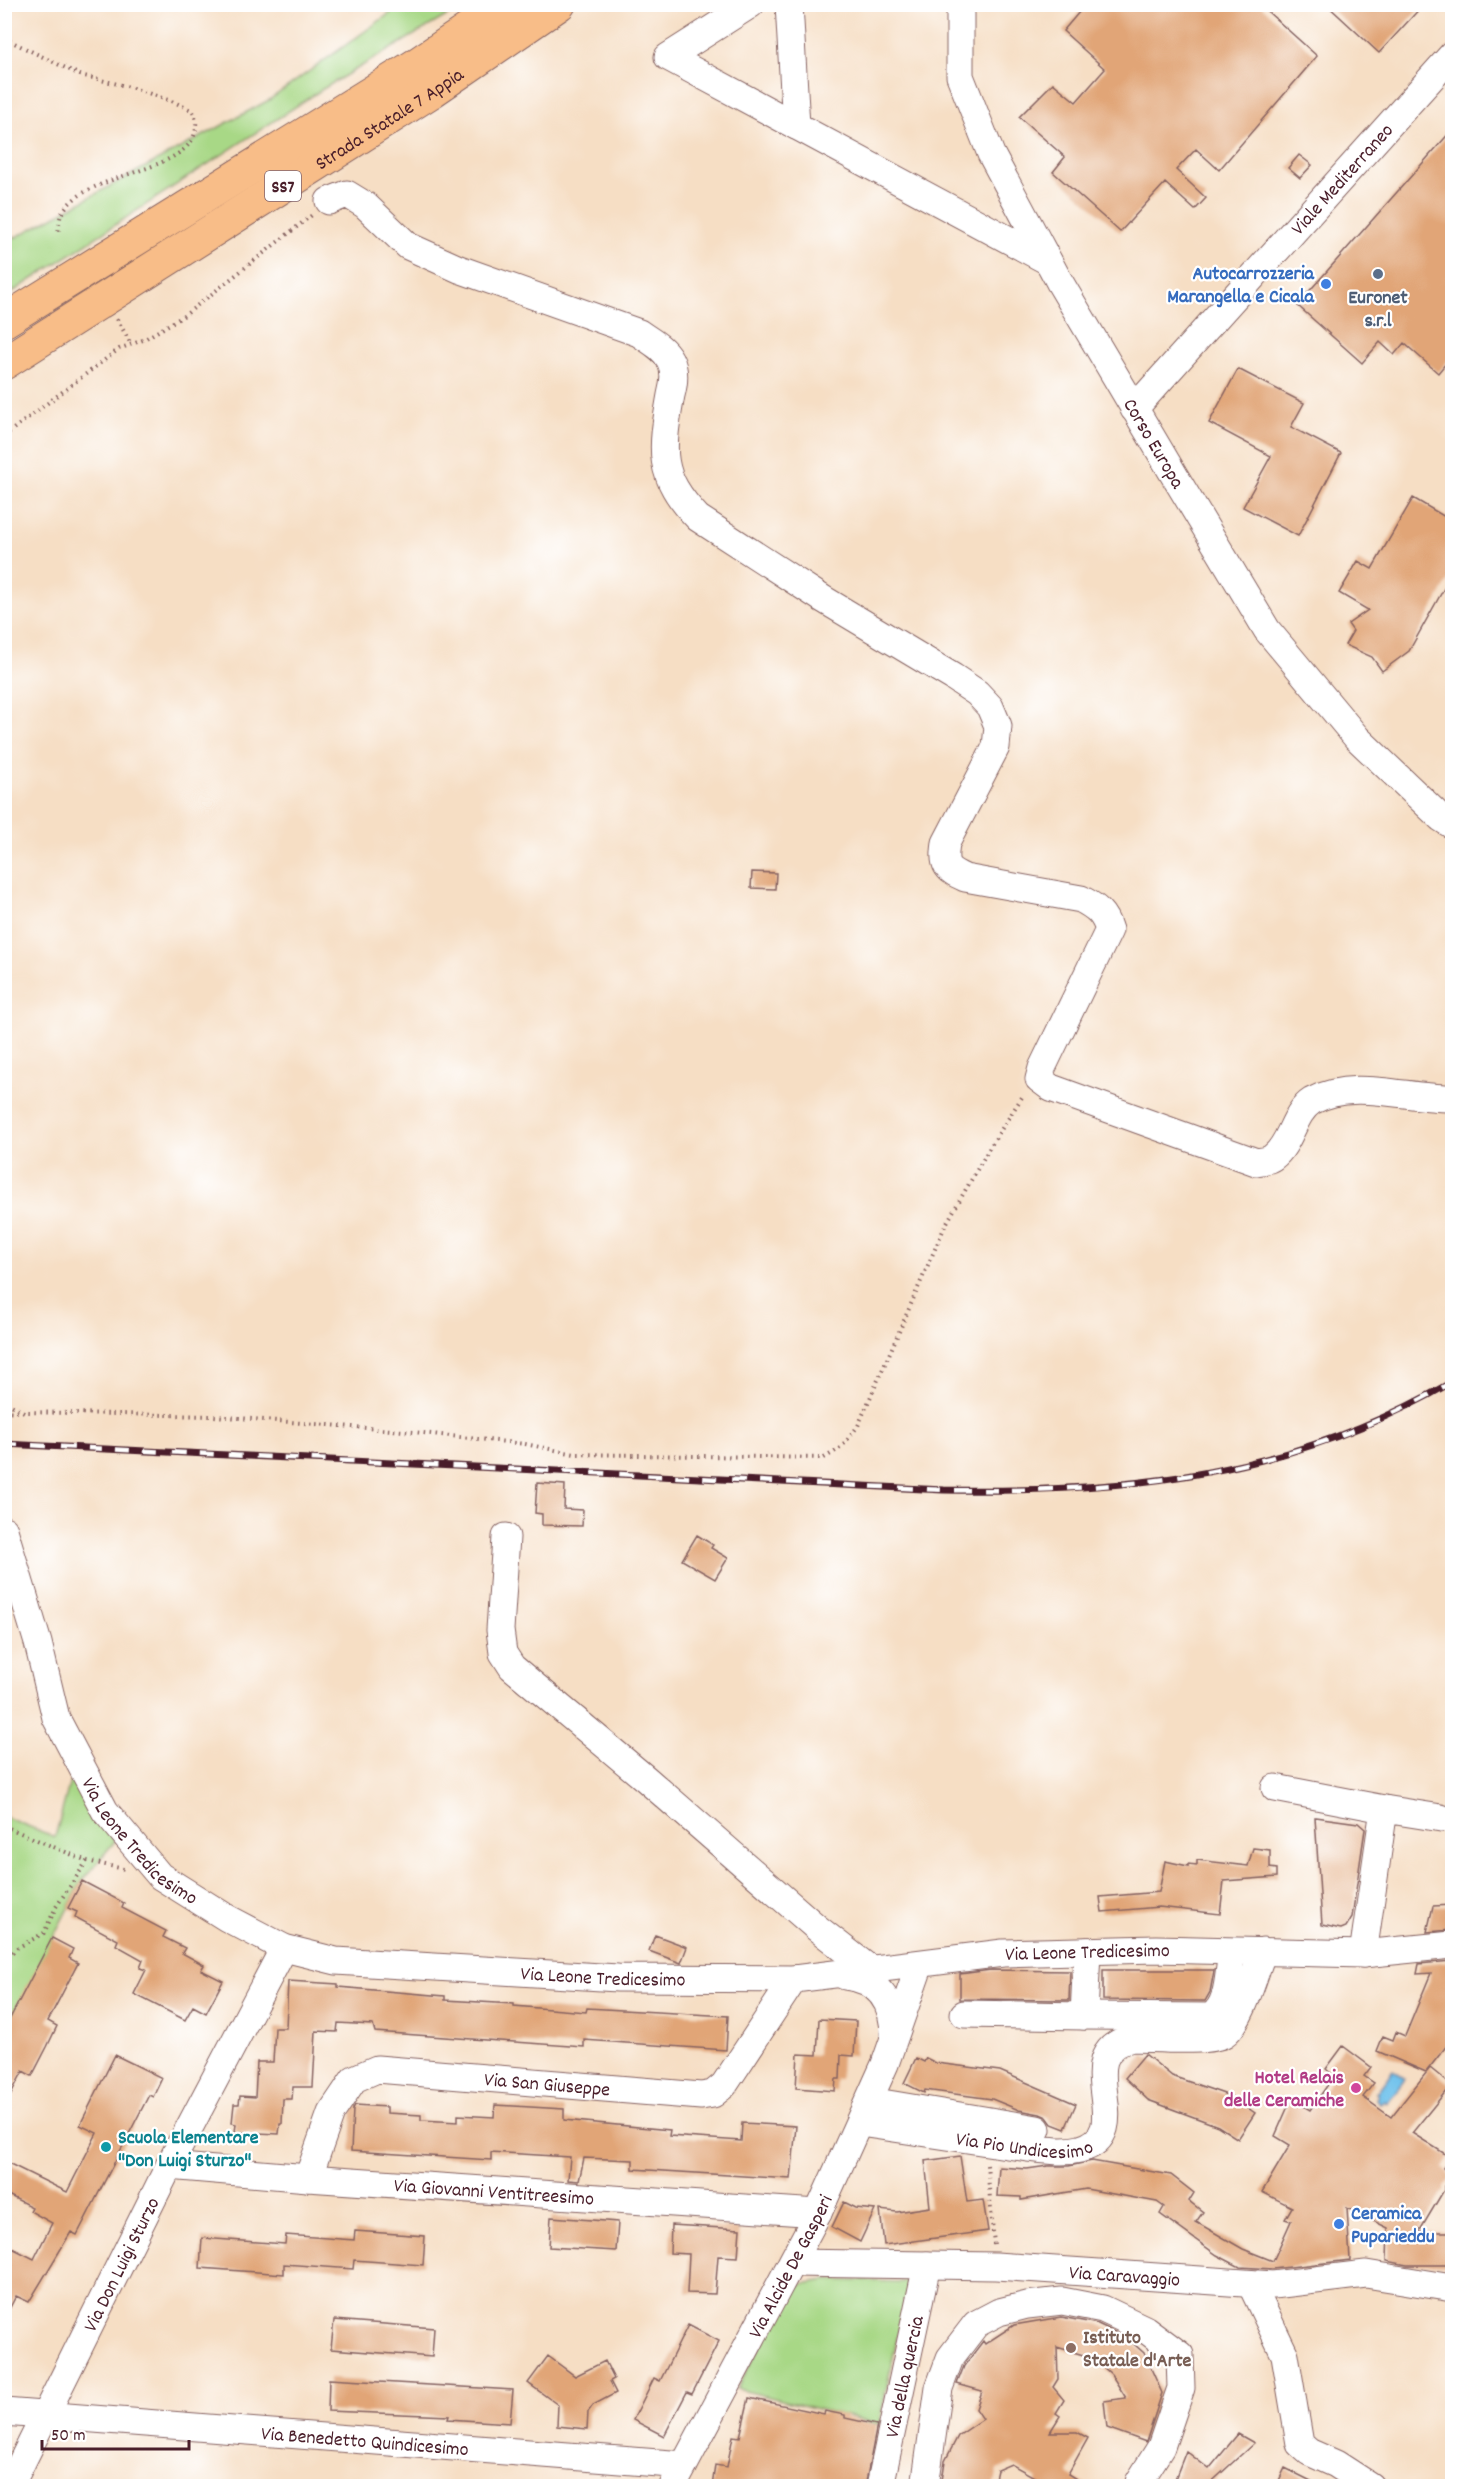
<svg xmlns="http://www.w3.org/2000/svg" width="1457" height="2491" viewBox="0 0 1457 2491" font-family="Dekko,sans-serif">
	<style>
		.green { fill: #a8d886; stroke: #797c58; stroke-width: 1.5 }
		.water { fill: #71c2ec; stroke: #5e708c; stroke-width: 1.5 }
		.building { fill: #e1a577 }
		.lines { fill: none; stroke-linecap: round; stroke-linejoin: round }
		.minor-casing { stroke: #866261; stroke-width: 29 }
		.highway-casing { stroke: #866261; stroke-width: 35 }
		.path { stroke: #866261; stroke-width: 4; stroke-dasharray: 1.5 4.5; stroke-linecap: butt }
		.minor { stroke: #fff; stroke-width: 27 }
		.highway { stroke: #f8bd88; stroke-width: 33 }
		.rail-casing { stroke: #4a1f2b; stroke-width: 7 }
		.rail { stroke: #fff; stroke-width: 4.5; stroke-dasharray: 14; stroke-linecap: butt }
		.service-dot { fill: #5c6f8a; stroke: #fff; stroke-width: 2 }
		.shop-dot { fill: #3f7fe0; stroke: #fff; stroke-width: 2 }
		.hotel-dot { fill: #d1479c; stroke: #fff; stroke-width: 2 }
		.culture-dot { fill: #0f9aa8; stroke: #fff; stroke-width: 2 }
		.education-dot { fill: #8d6e63; stroke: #fff; stroke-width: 2 }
		.labels { text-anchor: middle; stroke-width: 4.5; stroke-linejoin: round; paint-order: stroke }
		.shield { fill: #fff; stroke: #80626b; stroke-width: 1.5 }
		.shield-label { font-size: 18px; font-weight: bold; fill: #4a1f2b }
		.street-label { font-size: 20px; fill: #4a1f2b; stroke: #fff }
		.shop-label { font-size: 20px; font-weight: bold; fill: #366cbe; stroke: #fff; text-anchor: end }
		.service-label { font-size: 20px; font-weight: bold; fill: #4e5e75; stroke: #fff }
		.hotel-label { font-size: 20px; font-weight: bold; fill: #b23c85; stroke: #fff; text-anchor: end }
		.culture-label { font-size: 20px; font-weight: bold; fill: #0d838f; stroke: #fff; text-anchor: start }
		.education-label { font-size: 20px; font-weight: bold; fill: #785e54; stroke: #fff; text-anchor: start }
	</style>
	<rect width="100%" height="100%" fill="#fff"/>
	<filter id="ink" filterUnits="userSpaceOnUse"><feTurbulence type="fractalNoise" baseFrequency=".0167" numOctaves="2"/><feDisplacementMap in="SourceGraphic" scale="12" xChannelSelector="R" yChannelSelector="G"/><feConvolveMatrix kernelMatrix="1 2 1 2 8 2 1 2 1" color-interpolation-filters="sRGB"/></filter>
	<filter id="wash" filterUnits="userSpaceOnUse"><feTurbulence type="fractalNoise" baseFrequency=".008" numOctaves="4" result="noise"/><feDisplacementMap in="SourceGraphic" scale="24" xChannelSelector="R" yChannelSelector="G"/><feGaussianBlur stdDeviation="1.35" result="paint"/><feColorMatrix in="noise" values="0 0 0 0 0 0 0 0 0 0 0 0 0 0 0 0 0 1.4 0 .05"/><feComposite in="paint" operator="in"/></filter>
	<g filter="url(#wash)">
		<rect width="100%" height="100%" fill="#f6dec4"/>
		<path class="green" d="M403 4 465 5 321 90 5 297V243L269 100Z
			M72 1774 115 1841 82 1881 5 2031V1817L55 1837Z
			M827 2280 909 2282 879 2424 737 2389 794 2285Z"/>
		<path class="water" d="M1393 2070 1405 2079 1387 2103 1385 2101 1380 2104 1376 2099 1378 2095 1376 2093Z"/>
		<g id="blocks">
			<path class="building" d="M1086 4H1259L1317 56 1219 170 1196 149 1176 170 1206 198 1195 210 1165 183 1120 232 1053 172 1065 157 1019 117 1053 83 1076 102 1105 69 1063 31Z
				M1326 4H1424L1379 53Z
				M1452 130V356L1438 373 1404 343 1394 355 1380 342 1362 363 1297 305Z
				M1299 155 1312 165 1300 178 1288 168Z
				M1238 369 1304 403 1291 427 1341 453 1298 536 1243 507 1271 456 1209 423Z
				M1413 498 1452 521V574L1409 651 1382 671 1372 657 1345 645 1353 631 1348 624 1368 610 1339 593 1358 561 1372 569Z
				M752 872 776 873 775 889 751 888Z
				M537 1483 565 1485 564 1509 583 1510 582 1526 542 1525V1514L535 1513Z
				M697 1535 713 1545 711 1548 728 1558 715 1579 682 1560Z
				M1315 1817 1358 1823 1365 1829 1352 1917 1346 1927 1341 1929 1322 1925Z
				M1253 1848 1270 1850V1868L1277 1869V1877L1224 1881 1220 1914 1159 1907 1102 1912 1100 1897 1159 1892 1165 1861 1188 1866V1864L1197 1865V1860L1248 1866Z
				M82 1881 124 1903 122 1908 166 1931 163 1937 185 1948 182 1953 204 1965 201 1970 223 1981 206 2013 193 2006 185 2020 134 1994 146 1970 140 1968 143 1960 116 1945 118 1940 75 1917 77 1912 68 1908Z
				M1452 1905V1930L1427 1932 1433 1906Z
				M655 1935 687 1947 681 1963 649 1951Z
				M52 1938 73 1949 69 1958 78 1963 48 2021 57 2026 47 2047 32 2076 23 2071 4 2107V2030Z
				M1452 1961V2039L1426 2072 1377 2051 1383 2036 1393 2040 1396 2032 1405 2036 1431 1973 1417 1974 1419 1964Z
				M991 1970 1070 1971 1069 2000 960 1999V1974Z
				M1103 1970H1214V1971L1210 1992 1205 2001 1103 2000Z
				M288 1981 338 1984V1987L445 1996V2000L514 2004V2006L586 2012 587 2008 728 2016 726 2050 584 2040V2047L375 2032 373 2025 338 2023 337 2032 316 2031 313 2087H293L292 2099H283L282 2124H280L279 2134 235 2132 236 2124 232 2123 234 2104H239L240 2096 255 2097 257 2062H273L275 2028H286Z
				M819 2019 856 2021 854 2056 841 2055 840 2079H836L835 2091 796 2088 798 2054 817 2055Z
				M1343 2046 1371 2067 1364 2076 1374 2083 1363 2097 1391 2117 1430 2068 1451 2085 1412 2133 1450 2157 1443 2168 1452 2178 1444 2186V2190L1419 2232H1452V2265H1407L1387 2261 1388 2228 1347 2208 1350 2260 1273 2269 1240 2267 1217 2255 1160 2214 1164 2207 1157 2202 1086 2189 1021 2200V2197L997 2196 999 2167 1027 2169 1048 2166H1069L1092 2161 1171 2175 1194 2193 1189 2201 1203 2212 1196 2222 1243 2249 1273 2261 1291 2221 1285 2219 1292 2207 1262 2192 1290 2145 1275 2136 1290 2102H1297L1310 2110 1334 2076 1326 2069Z
				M1145 2054 1172 2076 1230 2096 1255 2113 1238 2139 1218 2126 1148 2100 1125 2078Z
				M115 2055 162 2078 153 2097 149 2095 77 2235 71 2232 29 2302 16 2296 4 2319V2244L34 2259 52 2223 30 2211 32 2207 4 2193V2161L67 2192 97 2133 80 2125Z
				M916 2058 924 2062 926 2058 936 2063 1000 2071 1076 2104 1065 2129 1052 2124 1047 2117 1040 2114 1019 2110 992 2099 925 2090 924 2093 904 2083Z
				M355 2105 387 2107V2113L421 2115V2120L458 2122V2115L494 2117 495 2105 564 2109V2120L670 2130 669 2136 741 2141 742 2123 796 2126 791 2179 633 2169V2160L584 2158 579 2181 568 2180 570 2157 491 2152V2160L351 2151 353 2109Z
				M960 2156 967 2202 983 2200 988 2231 884 2245 880 2210 897 2212 930 2207 925 2161Z
				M844 2202 856 2208 875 2210 860 2242 832 2227Z
				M551 2217 618 2222 616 2251 549 2247Z
				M671 2225 740 2229 738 2257 718 2256 715 2294 687 2293 689 2254 670 2253Z
				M355 2231 425 2236 423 2265 354 2260 353 2269 284 2264V2274L200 2268 202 2238 285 2244 286 2235 354 2240Z
				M1061 2317 1098 2324 1127 2338 1144 2353 1162 2393 1146 2442 1107 2428 1104 2401 1126 2398 1111 2374 1093 2358 1057 2347 1058 2379 1053 2387 1064 2400 1056 2413 1060 2416 1050 2432H1077L1088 2438 1068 2474 1089 2487H1034L1038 2479 1011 2464 997 2470 993 2487H941L945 2461 958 2436 983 2419 976 2409 982 2391 957 2384 964 2366 983 2341 985 2344 1014 2325Z
				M334 2320 434 2328 432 2357 331 2349Z
				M688 2325 719 2341 692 2394 687 2392 664 2436 633 2420 654 2378 660 2381Z
				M548 2356 575 2376 605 2361 614 2379 610 2381 616 2393 593 2405 588 2412 587 2429 557 2426 558 2405 528 2383Z
				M329 2379 513 2390 510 2423 448 2419 449 2416 328 2411Z
				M749 2398 824 2414 825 2411 845 2415V2418L877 2425 865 2487H712L715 2465 727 2467 733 2436 740 2437Z
				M1238 2434 1254 2443 1206 2487H1185L1175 2479 1186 2451 1209 2469Z
				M1285 2468 1323 2487H1276Z"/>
		</g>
	</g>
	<g filter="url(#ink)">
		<use href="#blocks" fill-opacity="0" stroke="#866261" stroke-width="1.5"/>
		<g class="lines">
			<defs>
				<g id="minor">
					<path d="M751 4 668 57 1048 261"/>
					<path d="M789 4 796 126"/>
					<path id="s1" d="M960 4V76L991 154 1059 281 1174 475 1267 630 1357 738 1441 818 1452 825"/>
					<path d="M329 201 347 194 365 205 408 246 459 269 639 333C650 341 663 347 670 360 676 371 674 384 671 395 661 451 657 475 698 518L823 599 953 677 977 693 990 707 998 726 996 747 946 843C943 865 945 869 965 878L1081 899C1096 907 1104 913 1109 930L1042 1068 1039 1079 1051 1088 1256 1162C1261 1161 1269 1161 1273 1157 1291 1144 1293 1113 1312 1101 1354 1078 1407 1099 1452 1098"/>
					<path id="s2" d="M1134 409 1452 55"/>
					<path id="s3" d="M4 1530 38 1643 56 1718 105 1811 160 1876 227 1918 284 1948 336 1961 618 1978 794 1979 1003 1953 1156 1949 1363 1954 1452 1945"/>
					<path d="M506 1537 500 1630 503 1653 512 1667 646 1779 817 1928 871 1970"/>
					<path d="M1275 1788 1384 1809"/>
					<path d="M1363 1954 1384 1809 1441 1818"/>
					<path d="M845 1976C879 1979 894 2003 894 2036"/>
					<path d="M964 2014 1084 2016 1087 1951"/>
					<path d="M1084 2016 1210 2017C1230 2006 1228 1972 1232 1952"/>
					<path d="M870 2101 1037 2129"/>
					<path id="s4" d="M860 2123 1028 2148C1045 2150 1063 2153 1080 2149 1141 2133 1065 2054 1132 2038 1152 2038 1209 2043 1224 2034 1242 2022 1255 1971 1263 1951"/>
					<path id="s5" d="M169 2166 308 2178 818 2213"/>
					<path id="s6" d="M308 2178 331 2113 354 2079 377 2069 701 2096 713 2094 724 2085 794 1979"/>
					<path id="s7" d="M793 2263 996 2266 1273 2285 1366 2274 1452 2288"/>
					<path d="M1251 2284 1285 2355 1300 2444 1309 2452 1336 2464 1370 2486"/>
					<path id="s8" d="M4 2412 684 2465"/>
					<path id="s9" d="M10 2486 169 2166 284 1948"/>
					<path id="s10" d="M673 2486 818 2213 885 2064 920 1964"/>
					<path id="s11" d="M880 2486 927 2265"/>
					<path d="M925 2486 939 2388 950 2358 976 2324 999 2312 1027 2305 1062 2301 1103 2309 1145 2329 1180 2355 1181 2388 1161 2447 1139 2482V2486"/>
				</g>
				<g id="highway">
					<path d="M4 321 416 65 506 4"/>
					<path id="s12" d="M4 363 432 91 559 4"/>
				</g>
			</defs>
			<use href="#minor" class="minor-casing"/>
			<use href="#highway" class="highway-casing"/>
			<path class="path" d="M4 38 80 75 130 87 174 102 193 111C194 115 197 121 196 125 196 175 83 169 61 215 59 220 59 228 58 233
				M117 319 131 344
				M4 436 119 349 143 340 185 315 312 215
				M4 1397 9 1404 24 1412 214 1416 404 1431 525 1444 575 1454 824 1458 841 1448 858 1426 945 1226 990 1147 1024 1094
				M4 1411 20 1412
				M4 1826 87 1861 124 1869
				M4 1961 17 1948 44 1933 56 1907 87 1861
				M987 2165 994 2244"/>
			<use href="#minor" class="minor"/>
			<use href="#highway" class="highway"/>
			<defs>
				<path id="rail" d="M4 1444 944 1490C1127 1493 1291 1476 1452 1382"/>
			</defs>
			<use href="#rail" class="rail-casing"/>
			<use href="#rail" class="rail"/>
		</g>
	</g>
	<circle class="service-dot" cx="1378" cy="274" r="6"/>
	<g class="shop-dot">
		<circle cx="1326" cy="284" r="6"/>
		<circle cx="1339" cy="2224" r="6"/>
	</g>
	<circle class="hotel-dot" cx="1356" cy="2088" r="6"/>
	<circle class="culture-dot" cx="106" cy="2147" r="6"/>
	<circle class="education-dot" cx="1071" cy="2348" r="6"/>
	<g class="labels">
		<rect class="shield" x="265" y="171" width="36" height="30" rx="4.5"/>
		<g class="shield-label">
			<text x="283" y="192">SS7</text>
		</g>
		<g class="street-label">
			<text dy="7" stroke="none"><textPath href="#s12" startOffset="456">Strada Statale 7 Appia</textPath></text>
			<text dy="7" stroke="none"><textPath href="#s2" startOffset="310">Viale Mediterraneo</textPath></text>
			<text dy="7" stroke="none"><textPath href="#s1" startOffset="488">Corso Europa</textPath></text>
			<text dy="7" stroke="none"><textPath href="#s3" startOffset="346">Via Leone Tredicesimo</textPath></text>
			<text dy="7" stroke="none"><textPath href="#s3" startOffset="1336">Via Leone Tredicesimo</textPath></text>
			<text dy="7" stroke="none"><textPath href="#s3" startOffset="850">Via Leone Tredicesimo</textPath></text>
			<text dy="7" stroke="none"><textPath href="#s6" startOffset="306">Via San Giuseppe</textPath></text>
			<text dy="7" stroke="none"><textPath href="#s4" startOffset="166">Via Pio Undicesimo</textPath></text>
			<text dy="7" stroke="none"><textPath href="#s5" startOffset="326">Via Giovanni Ventitreesimo</textPath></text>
			<text dy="7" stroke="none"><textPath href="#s9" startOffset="248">Via Don Luigi Sturzo</textPath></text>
			<text dy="7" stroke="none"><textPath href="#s10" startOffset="249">Via Alcide De Gasperi</textPath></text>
			<text dy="7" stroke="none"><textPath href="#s7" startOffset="332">Via Caravaggio</textPath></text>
			<text dy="7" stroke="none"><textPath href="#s11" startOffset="112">Via della quercia</textPath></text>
			<text dy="7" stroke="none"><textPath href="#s8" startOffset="362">Via Benedetto Quindicesimo</textPath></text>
		</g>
		<g class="shop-label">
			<text x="1314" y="279">Autocarrozzeria<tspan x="1314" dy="23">Marangella e Cicala</tspan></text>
			<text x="1351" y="2219" text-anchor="start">Ceramica<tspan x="1351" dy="23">Puparieddu</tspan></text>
		</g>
		<g class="service-label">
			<text x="1378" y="303">Euronet<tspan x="1378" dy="23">s.r.l</tspan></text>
		</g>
		<g class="hotel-label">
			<text x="1344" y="2083">Hotel Relais<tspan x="1344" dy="23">delle Ceramiche</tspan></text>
		</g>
		<g class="culture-label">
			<text x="118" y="2143">Scuola Elementare<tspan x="118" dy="23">"Don Luigi Sturzo"</tspan></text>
		</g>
		<g class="education-label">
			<text x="1083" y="2343">Istituto<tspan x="1083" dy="23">Statale d'Arte</tspan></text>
		</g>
	</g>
	<rect width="1457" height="2491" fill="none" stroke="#fff" stroke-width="24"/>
	<path d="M42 2440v9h147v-9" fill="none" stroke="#4a1f2b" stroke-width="3"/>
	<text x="51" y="2440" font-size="18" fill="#4a1f2b" stroke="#ffffff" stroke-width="4.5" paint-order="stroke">50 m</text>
</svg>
